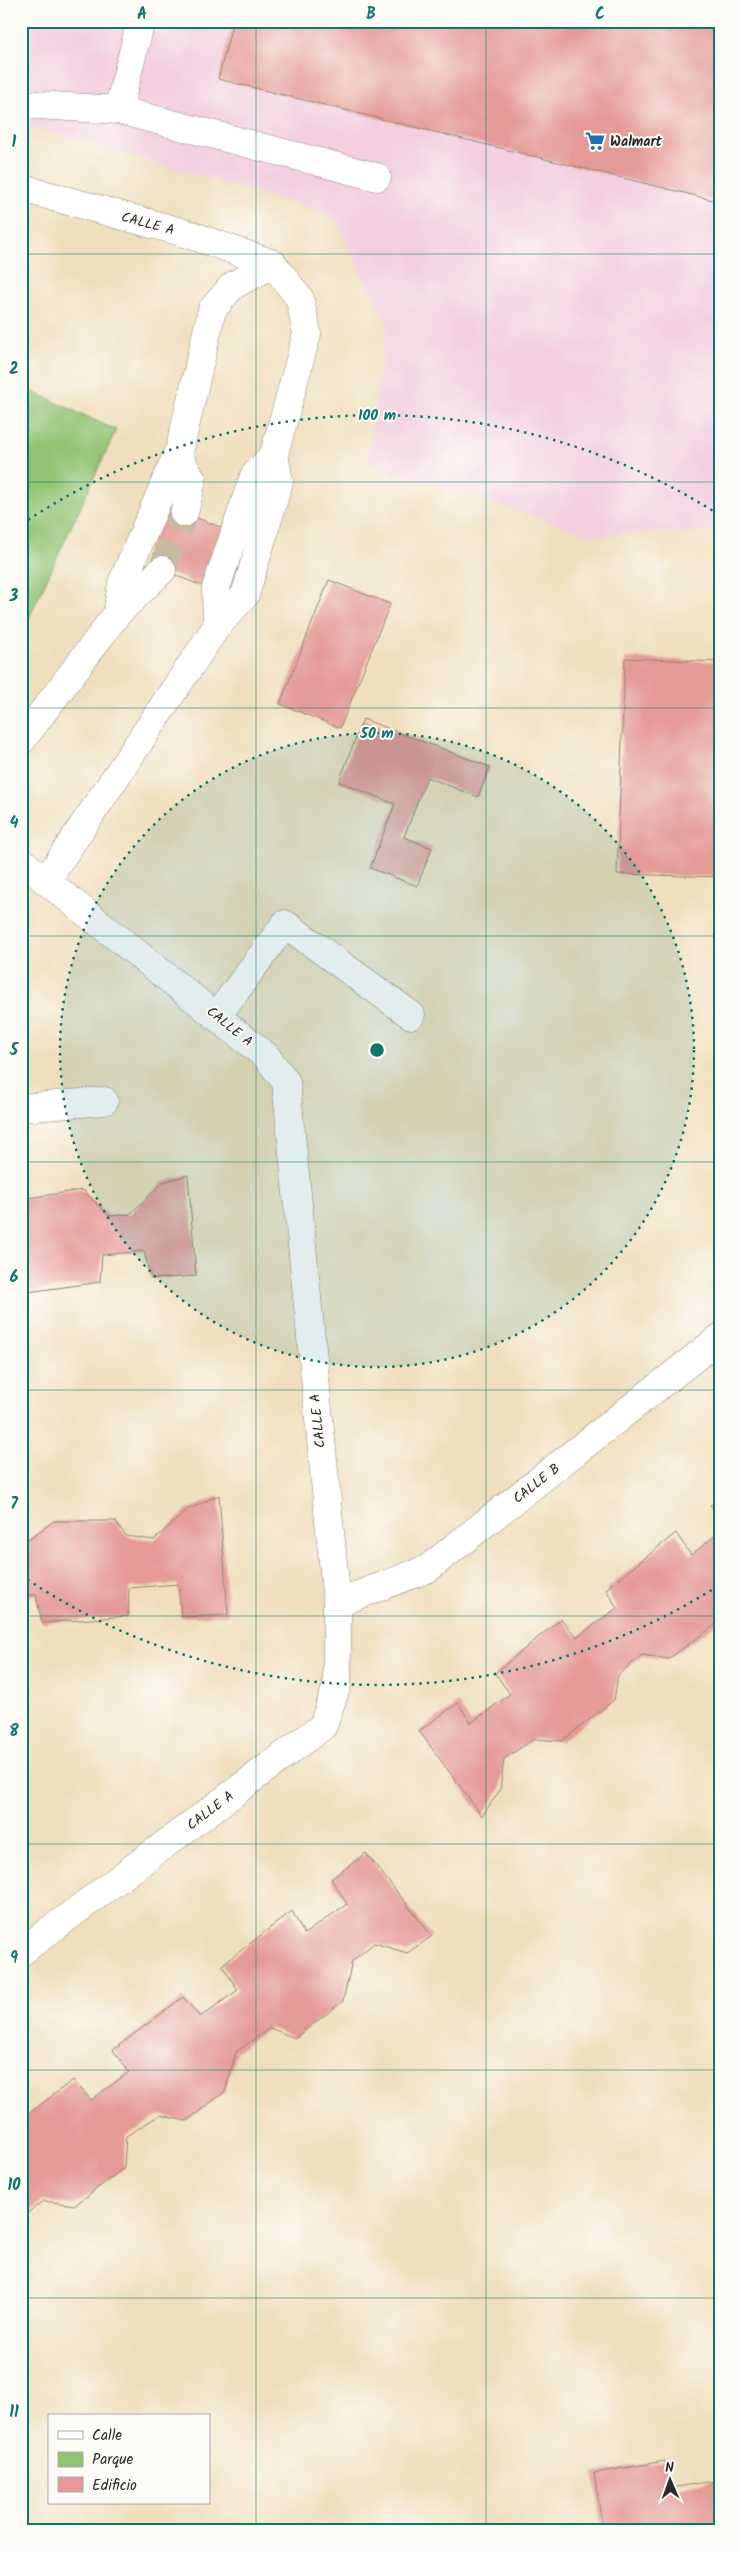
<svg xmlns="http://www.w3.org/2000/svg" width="742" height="2552" viewBox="0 0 742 2552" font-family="Kalam,sans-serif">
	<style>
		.built { fill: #f3cfe0 }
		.green { fill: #92c372; stroke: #5e774e }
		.building { fill: #e49a97 }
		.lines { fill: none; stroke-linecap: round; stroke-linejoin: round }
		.minor-tunnel { stroke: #c9bba1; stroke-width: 28; stroke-dasharray: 28 14; stroke-linecap: butt }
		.minor-casing { stroke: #8e8574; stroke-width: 29 }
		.minor { stroke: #fff; stroke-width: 28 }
		.grid { fill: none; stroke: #0f766e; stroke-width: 1; stroke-opacity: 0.55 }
		.ring { fill: none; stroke: #0f766e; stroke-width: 2.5; stroke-dasharray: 2.5 5 }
		.labels { text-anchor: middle; stroke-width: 4; stroke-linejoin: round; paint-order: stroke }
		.poi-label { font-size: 14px; font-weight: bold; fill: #2b2b2b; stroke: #fdfcf7; text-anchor: start }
		.street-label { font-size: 14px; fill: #2b2b2b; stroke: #fdfcf7 }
		.centre { fill: #0f766e; stroke: #fdfcf7; stroke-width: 2.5 }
		.ring-label { font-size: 15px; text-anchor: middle; font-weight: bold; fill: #0f766e; stroke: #fdfcf7; stroke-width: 4; stroke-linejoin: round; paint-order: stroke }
		.neatline { fill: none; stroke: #0f766e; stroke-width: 2 }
		.grid-label { font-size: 16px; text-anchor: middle; font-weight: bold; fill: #0f766e }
	</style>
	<rect width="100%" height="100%" fill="#fdfcf7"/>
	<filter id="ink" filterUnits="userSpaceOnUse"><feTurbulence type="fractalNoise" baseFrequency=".02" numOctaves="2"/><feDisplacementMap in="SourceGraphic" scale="10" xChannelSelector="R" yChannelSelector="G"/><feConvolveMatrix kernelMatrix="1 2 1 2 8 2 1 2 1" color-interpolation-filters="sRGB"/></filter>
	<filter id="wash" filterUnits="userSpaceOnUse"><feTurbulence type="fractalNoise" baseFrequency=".0096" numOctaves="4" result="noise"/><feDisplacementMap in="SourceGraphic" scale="20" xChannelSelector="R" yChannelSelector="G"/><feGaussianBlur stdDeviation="1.12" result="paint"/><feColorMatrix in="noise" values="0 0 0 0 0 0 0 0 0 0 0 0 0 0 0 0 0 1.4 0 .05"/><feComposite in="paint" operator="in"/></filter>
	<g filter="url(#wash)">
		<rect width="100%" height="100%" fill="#f0dfbe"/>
		<path class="built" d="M21 21H721V531L589 535 367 462 387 324 333 215 21 124Z"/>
		<path class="green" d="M21 386 116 430 21 635Z"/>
		<g id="blocks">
			<path class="building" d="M233 21H721V202L218 79Z
				M165 505 230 531 208 588 143 563Z
				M329 580 390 604 340 728 280 704Z
				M625 658 721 662V877L617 874Z
				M363 719 490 767 478 797 427 777 404 837 432 848 417 886 370 868 395 804 339 782Z
				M188 1175 196 1276 151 1279 144 1251 102 1255 100 1282 21 1293V1203L27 1198 83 1190 109 1216 130 1214 163 1182Z
				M219 1495 228 1615 181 1617 178 1584 129 1588 128 1616 42 1623 36 1595 21 1596V1544L54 1521H115L126 1536 154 1540 187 1510Z
				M721 1497V1519L710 1505Z
				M721 1531V1621L668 1659 642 1655 618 1675 614 1700 562 1741 534 1739 504 1759 500 1790 482 1816 419 1731 458 1703 471 1723 510 1694 495 1673 561 1619 577 1637 617 1608 606 1589 676 1533 691 1555Z
				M366 1853 432 1936 407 1953 374 1943 352 1961 343 2001 295 2038 270 2028 236 2052 225 2092 186 2121 160 2115 126 2136 124 2168 75 2205 43 2201 21 2218V2119L73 2080 91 2100 129 2072 113 2050 183 1997 200 2017 238 1990 222 1965 292 1911 304 1934 347 1904 331 1879Z
				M665 2461 670 2488 721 2480V2531H603L594 2473Z"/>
		</g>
	</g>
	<g filter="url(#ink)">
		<use href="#blocks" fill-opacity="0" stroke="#8e8574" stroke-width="1"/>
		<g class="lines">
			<path class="minor-tunnel" d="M162 570 184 513"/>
			<defs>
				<path id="minor" d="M21 104 118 110 377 177
					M118 110 141 21
					M21 188 185 233 273 264
					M177 454 192 480 184 513
					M117 614 162 570
					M217 626 216 588 254 476 274 454
					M21 741 117 614 122 583 180 448 212 310 232 286 273 264
					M21 861 266 1056 286 1082 337 1603V1685L323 1726 21 1952
					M46 881 217 626 245 595 279 482 274 454 307 334 300 299 273 264
					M217 1016 285 924 411 1015
					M21 1108 104 1101
					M337 1603 427 1569 721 1337"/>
			</defs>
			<use href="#minor" class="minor-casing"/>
			<use href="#minor" class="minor"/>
		</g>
	</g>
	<path class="grid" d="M256 21V2531M486 21V2531M21 254H721M21 482H721M21 708H721M21 936H721M21 1162H721M21 1390H721M21 1616H721M21 1844H721M21 2070H721M21 2298H721"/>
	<circle cx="377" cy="1050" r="317" fill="#0f766e" fill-opacity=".12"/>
	<g class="ring">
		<circle cx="377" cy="1050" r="317"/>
		<path d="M718 1586A635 635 0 0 1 22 1576M22 524A635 635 0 0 1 718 514"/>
	</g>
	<defs>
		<symbol id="supermarket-bare" viewBox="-9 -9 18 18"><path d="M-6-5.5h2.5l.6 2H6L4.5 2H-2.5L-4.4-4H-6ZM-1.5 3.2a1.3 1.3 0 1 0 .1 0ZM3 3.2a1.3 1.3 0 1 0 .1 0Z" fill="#1f6fb2" stroke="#fdfcf7" stroke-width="2.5" paint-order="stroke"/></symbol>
	</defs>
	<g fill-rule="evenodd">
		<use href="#supermarket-bare" x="581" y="127" width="28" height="28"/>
	</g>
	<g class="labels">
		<g class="poi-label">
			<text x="610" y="146">Walmart</text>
		</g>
		<g class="street-label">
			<text transform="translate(148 223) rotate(15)" y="5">CALLE A</text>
			<text transform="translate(230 1026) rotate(39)" y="5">CALLE A</text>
			<text transform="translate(317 1421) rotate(-96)" y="5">CALLE A</text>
			<text transform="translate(536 1483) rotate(-38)" y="5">CALLE B</text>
			<text transform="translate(210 1810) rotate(-37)" y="5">CALLE A</text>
		</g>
	</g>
	<circle cx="377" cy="1050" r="8" class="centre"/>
	<g class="ring-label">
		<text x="377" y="420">100 m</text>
		<text x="377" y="738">50 m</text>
	</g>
	<rect width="742" height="2552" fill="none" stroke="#fdfcf7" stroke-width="55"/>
	<rect x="48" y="2414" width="162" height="90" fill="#fdfcf7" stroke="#a9a8a5"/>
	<rect x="58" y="2431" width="25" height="8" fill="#ffffff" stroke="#a9a8a5"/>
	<text x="92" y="2440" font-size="15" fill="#2b2b2b">Calle</text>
	<rect x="58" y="2452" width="25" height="15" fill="#92c372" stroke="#a9a8a5"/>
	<text x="92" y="2464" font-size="15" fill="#2b2b2b">Parque</text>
	<rect x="58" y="2477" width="25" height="15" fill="#e49a97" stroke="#a9a8a5"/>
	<text x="92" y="2490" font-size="15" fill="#2b2b2b">Edificio</text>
	<g transform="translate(670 2480) rotate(358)" stroke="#fdfcf7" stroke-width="4" paint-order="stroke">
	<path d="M0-4L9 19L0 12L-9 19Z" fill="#2b2b2b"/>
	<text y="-8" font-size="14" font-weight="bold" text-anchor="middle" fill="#2b2b2b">N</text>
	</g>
	<rect x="28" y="28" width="686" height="2496" class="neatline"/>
	<g class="grid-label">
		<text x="142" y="19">A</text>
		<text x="371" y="19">B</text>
		<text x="600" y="19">C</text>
		<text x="14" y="147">1</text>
		<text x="14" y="374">2</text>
		<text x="14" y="601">3</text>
		<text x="14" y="828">4</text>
		<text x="14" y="1055">5</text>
		<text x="14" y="1282">6</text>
		<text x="14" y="1509">7</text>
		<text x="14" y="1736">8</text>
		<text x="14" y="1963">9</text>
		<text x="14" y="2190">10</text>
		<text x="14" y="2417">11</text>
	</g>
</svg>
